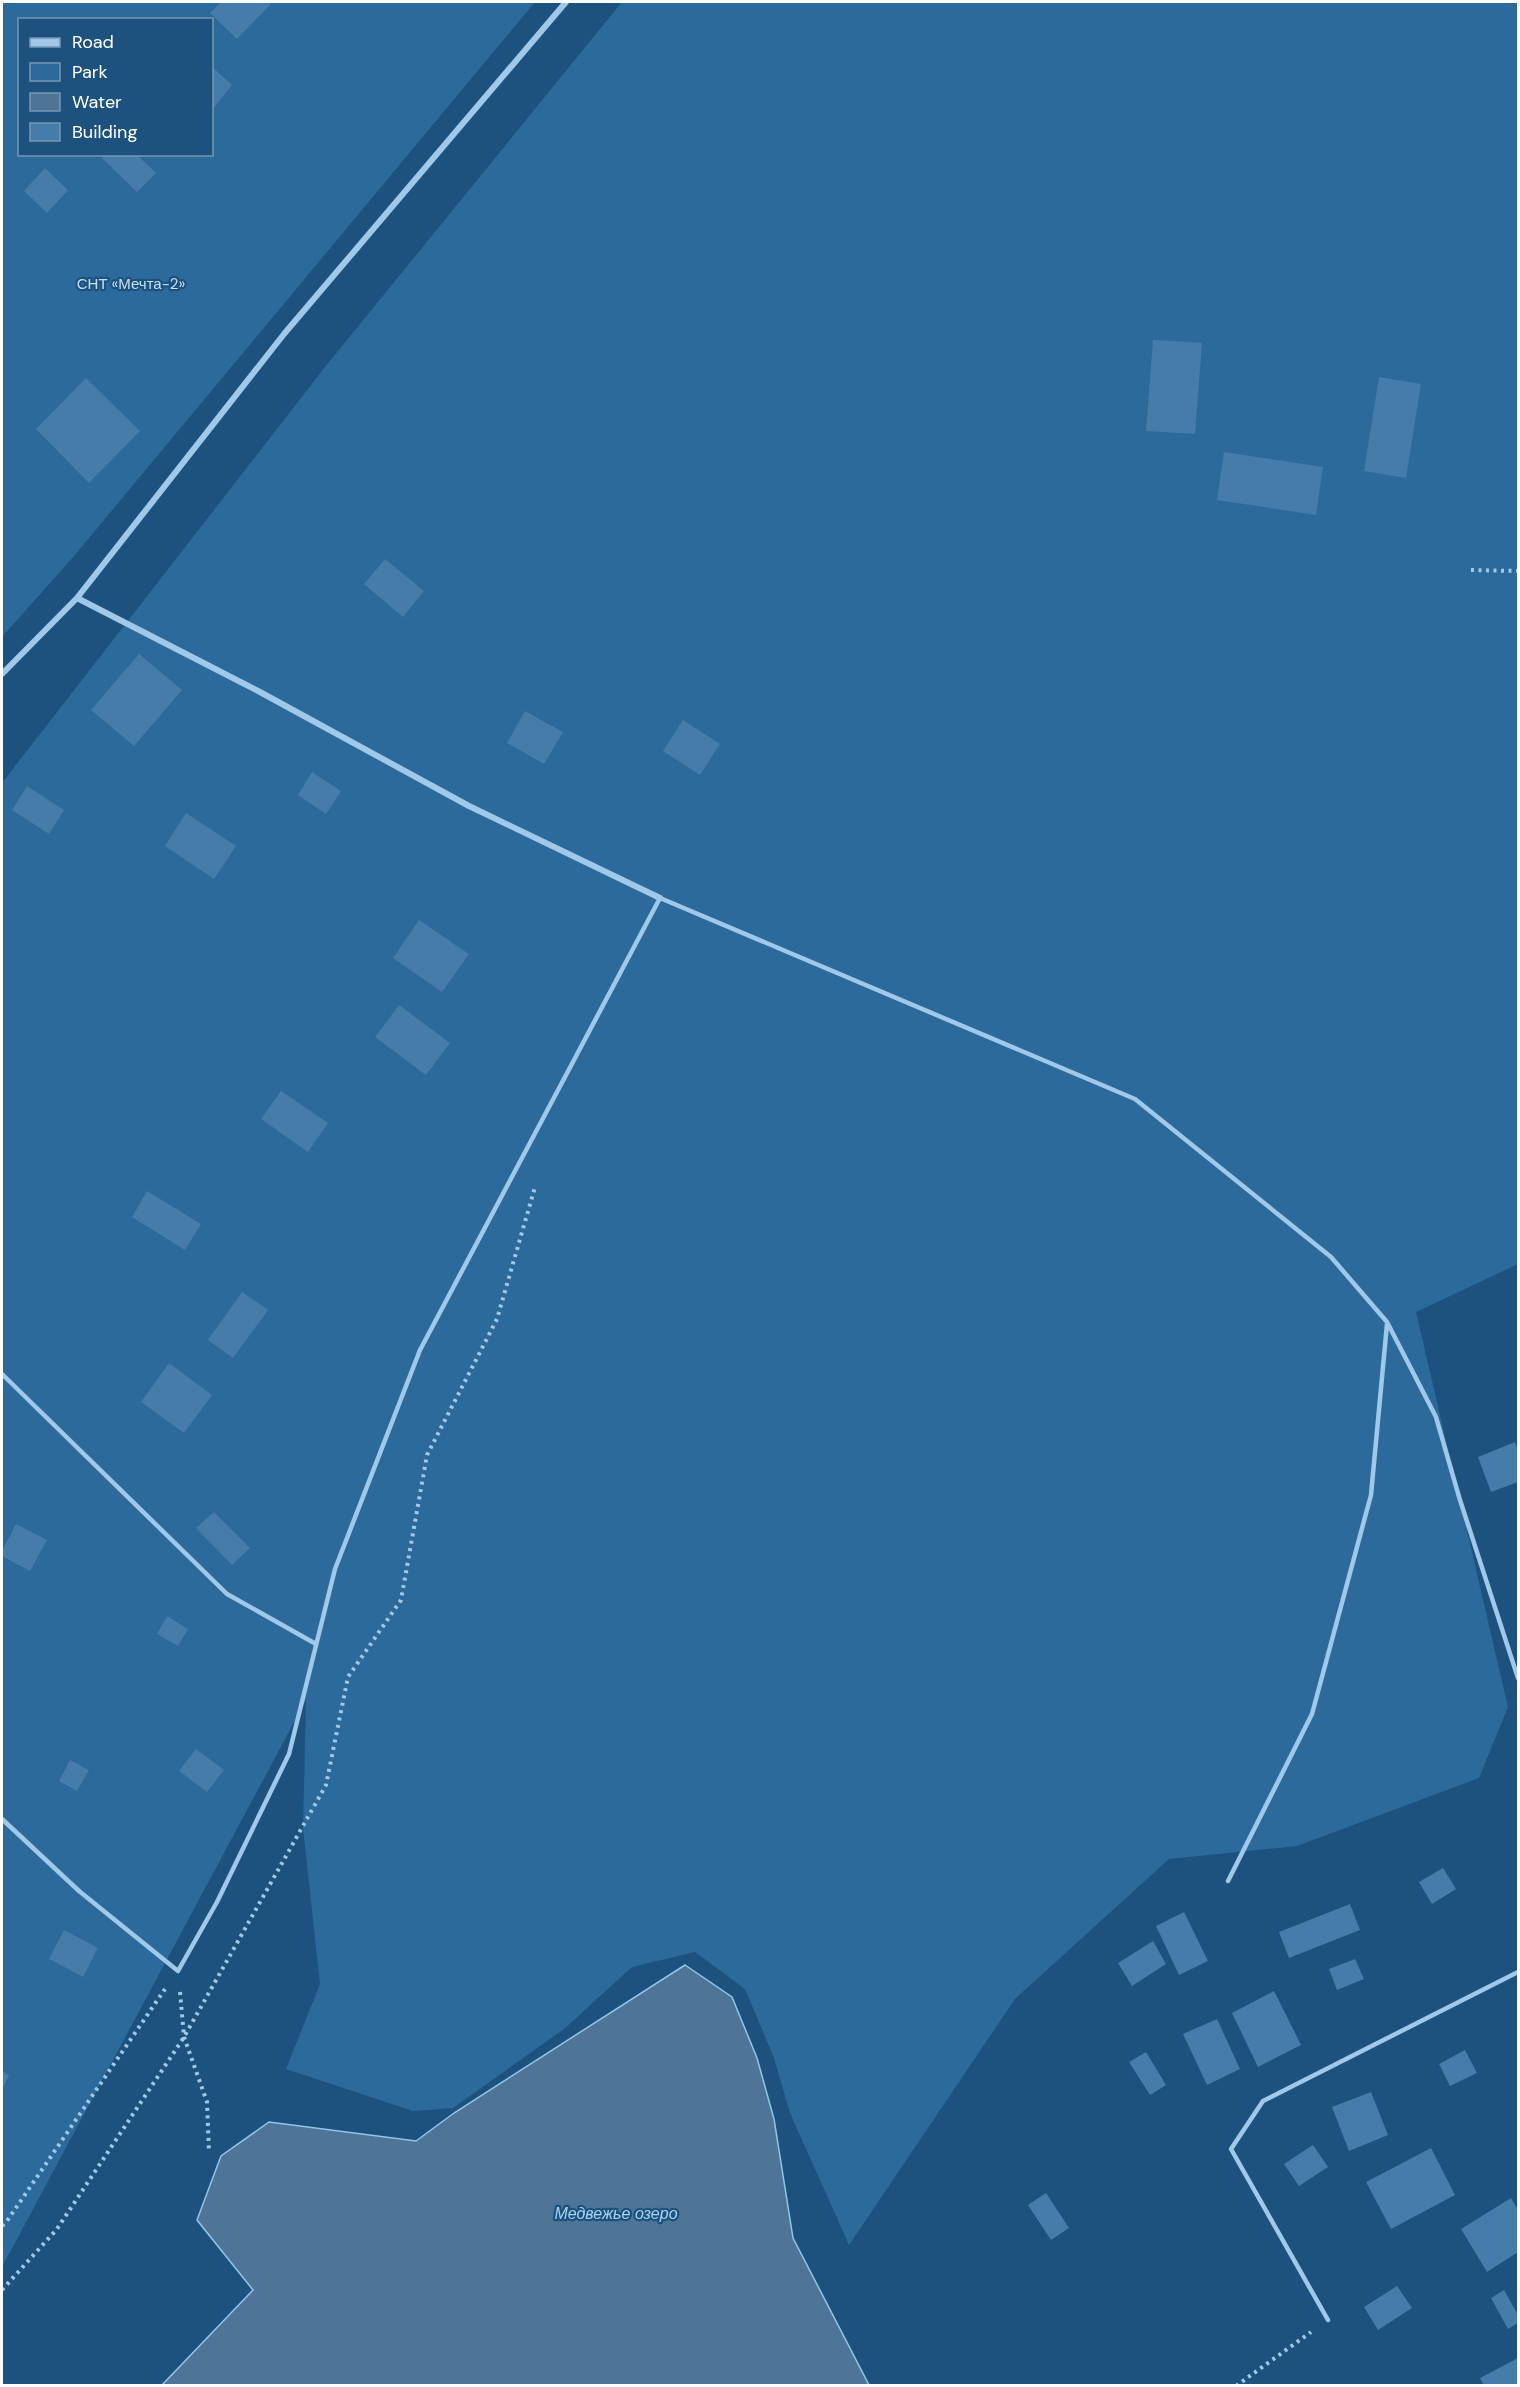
<svg xmlns="http://www.w3.org/2000/svg" width="1520" height="2387" viewBox="0 0 1520 2387" font-family="'DM Sans',sans-serif">
	<style>
		.green { fill: #2c6a9c; fill-rule: evenodd }
		.water { fill: #4e7597; stroke: #93c5eb; stroke-width: 1.5 }
		.building { fill: #457ca9 }
		.lines { fill: none; stroke-linecap: round; stroke-linejoin: round }
		.path { stroke: #a0c8e9; stroke-width: 4; stroke-dasharray: 3 4.5; stroke-linecap: butt }
		.service { stroke: #a0c8e9; stroke-width: 4.5 }
		.minor { stroke: #a0c8e9; stroke-width: 6 }
		.labels { text-anchor: middle; stroke-width: 4.5; stroke-linejoin: round; paint-order: stroke }
		.park-label { font-size: 15px; fill: #c4e0f7; stroke: #1d527f }
		.water-label { font-size: 16px; font-style: italic; fill: #abd2f1; stroke: #1d527f }
	</style>
	<rect width="100%" height="100%" fill="#1d527f"/>
	<path class="green" d="M2 2H535L74 556 2 637ZM20 20H212V154H20Z
		M622 2H1518V1264L1416 1312 1508 1707 1479 1778 1297 1846 1169 1859 1015 1999 849 2245 790 2113 774 2058 745 1989 695 1952 632 1967 564 2029 453 2108 413 2111 286 2069 320 1984 303 1828 306 1700 2 2267V783L325 367Z"/>
	<path class="water" d="M685 1965 732 1997 757 2058 774 2119 793 2238 869 2385H162L253 2290 197 2220 221 2156 269 2122 416 2141 454 2113Z"/>
	<path class="building" d="M221 2H268L271 4 237 39 210 13Z
		M212 67 232 85 212 110Z
		M106 154H136L156 173 137 192 102 158Z
		M45 168 68 190 47 213 24 191Z
		M1153 340 1202 343 1195 434 1146 431Z
		M1379 377 1421 384 1406 478 1364 471Z
		M86 378 140 431 89 483 36 429Z
		M1224 452 1323 467 1316 515 1217 500Z
		M385 559 424 591 403 617 364 584Z
		M139 654 182 690 134 746 91 710Z
		M525 711 563 732 544 764 507 743Z
		M683 720 720 744 700 775 663 751Z
		M312 772 341 791 326 814 298 795Z
		M27 786 64 810 49 834 12 810Z
		M186 813 236 846 214 879 165 846Z
		M419 920 469 954 442 992 393 958Z
		M399 1005 450 1043 426 1075 375 1037Z
		M281 1091 328 1123 308 1152 261 1119Z
		M147 1191 201 1224 185 1250 132 1217Z
		M242 1292 268 1310 233 1358 208 1340Z
		M169 1363 212 1395 184 1433 141 1402Z
		M1515 1442 1518 1451V1482L1491 1492 1478 1457Z
		M214 1512 250 1548 232 1565 196 1528Z
		M16 1524 47 1540 30 1571 2 1556V1551Z
		M167 1616 188 1629 178 1646 157 1634Z
		M196 1749 224 1770 207 1792 179 1771Z
		M70 1760 89 1770 77 1791 59 1781Z
		M1443 1868 1456 1889 1432 1904 1419 1882Z
		M1350 1904 1360 1930 1289 1958 1279 1932Z
		M1184 1912 1208 1961 1179 1975 1156 1926Z
		M64 1930 98 1948 83 1977 49 1959Z
		M1153 1941 1166 1964 1132 1986 1118 1963Z
		M1355 1959 1364 1979 1337 1990 1329 1969Z
		M1274 1991 1301 2045 1258 2067 1232 2013Z
		M1217 2019 1240 2069 1207 2085 1183 2034Z
		M1465 2050 1477 2073 1450 2086 1439 2064Z
		M1146 2052 1166 2085 1150 2095 1129 2062Z
		M2 2071 9 2075 2 2090Z
		M1371 2092 1388 2135 1349 2151 1332 2107Z
		M1313 2145 1328 2167 1299 2186 1284 2164Z
		M1431 2148 1455 2195 1391 2229 1366 2182Z
		M1046 2193 1069 2228 1051 2240 1028 2205Z
		M1511 2198 1518 2210V2252L1487 2272 1461 2229Z
		M1397 2286 1412 2308 1378 2330 1364 2307Z
		M1504 2290 1518 2315V2323L1508 2329 1491 2298Z
		M1518 2358V2386H1484L1480 2378Z"/>
	<g class="lines">
		<path class="path" d="M1471 570 1518 571
			M180 1992 184 2037 207 2102 209 2152
			M2 2226 7 2221 165 1989
			M2 2290 57 2229 184 2037 326 1785 348 1677 401 1600 427 1455 497 1319 535 1187
			M1236 2386 1311 2332"/>
		<path class="service" d="M2 1374 227 1594 316 1644
			M2 1819 79 1891 178 1971 217 1902 289 1754 335 1569 420 1350 660 898 1135 1099 1331 1257 1387 1322 1436 1417 1460 1500 1518 1678
			M1228 1881 1312 1714 1371 1495 1387 1324
			M1328 2320 1231 2149 1263 2101 1518 1972"/>
		<path class="minor" d="M77 598 260 692 469 806 660 898
			M2 674 77 598 284 334 566 2"/>
	</g>
	<g class="labels">
		<g class="park-label">
			<text x="131" y="289">СНТ «Мечта-2»</text>
		</g>
		<g class="water-label">
			<text x="616" y="2219">Медвежье озеро</text>
		</g>
	</g>
	<rect width="1520" height="2387" fill="none" stroke="#ffffff" stroke-width="6"/>
	<rect x="18" y="18" width="195" height="138" fill="#1d527f" stroke="#7797b2" stroke-width="1.5"/>
	<rect x="30" y="38" width="30" height="9" fill="#a0c8e9" stroke="#7797b2" stroke-width="1.5"/>
	<text x="72" y="48" font-size="18" fill="#ffffff">Road</text>
	<rect x="30" y="63" width="30" height="18" fill="#2c6a9c" stroke="#7797b2" stroke-width="1.5"/>
	<text x="72" y="78" font-size="18" fill="#ffffff">Park</text>
	<rect x="30" y="93" width="30" height="18" fill="#4e7597" stroke="#7797b2" stroke-width="1.5"/>
	<text x="72" y="108" font-size="18" fill="#ffffff">Water</text>
	<rect x="30" y="123" width="30" height="18" fill="#457ca9" stroke="#7797b2" stroke-width="1.5"/>
	<text x="72" y="138" font-size="18" fill="#ffffff">Building</text>
</svg>
